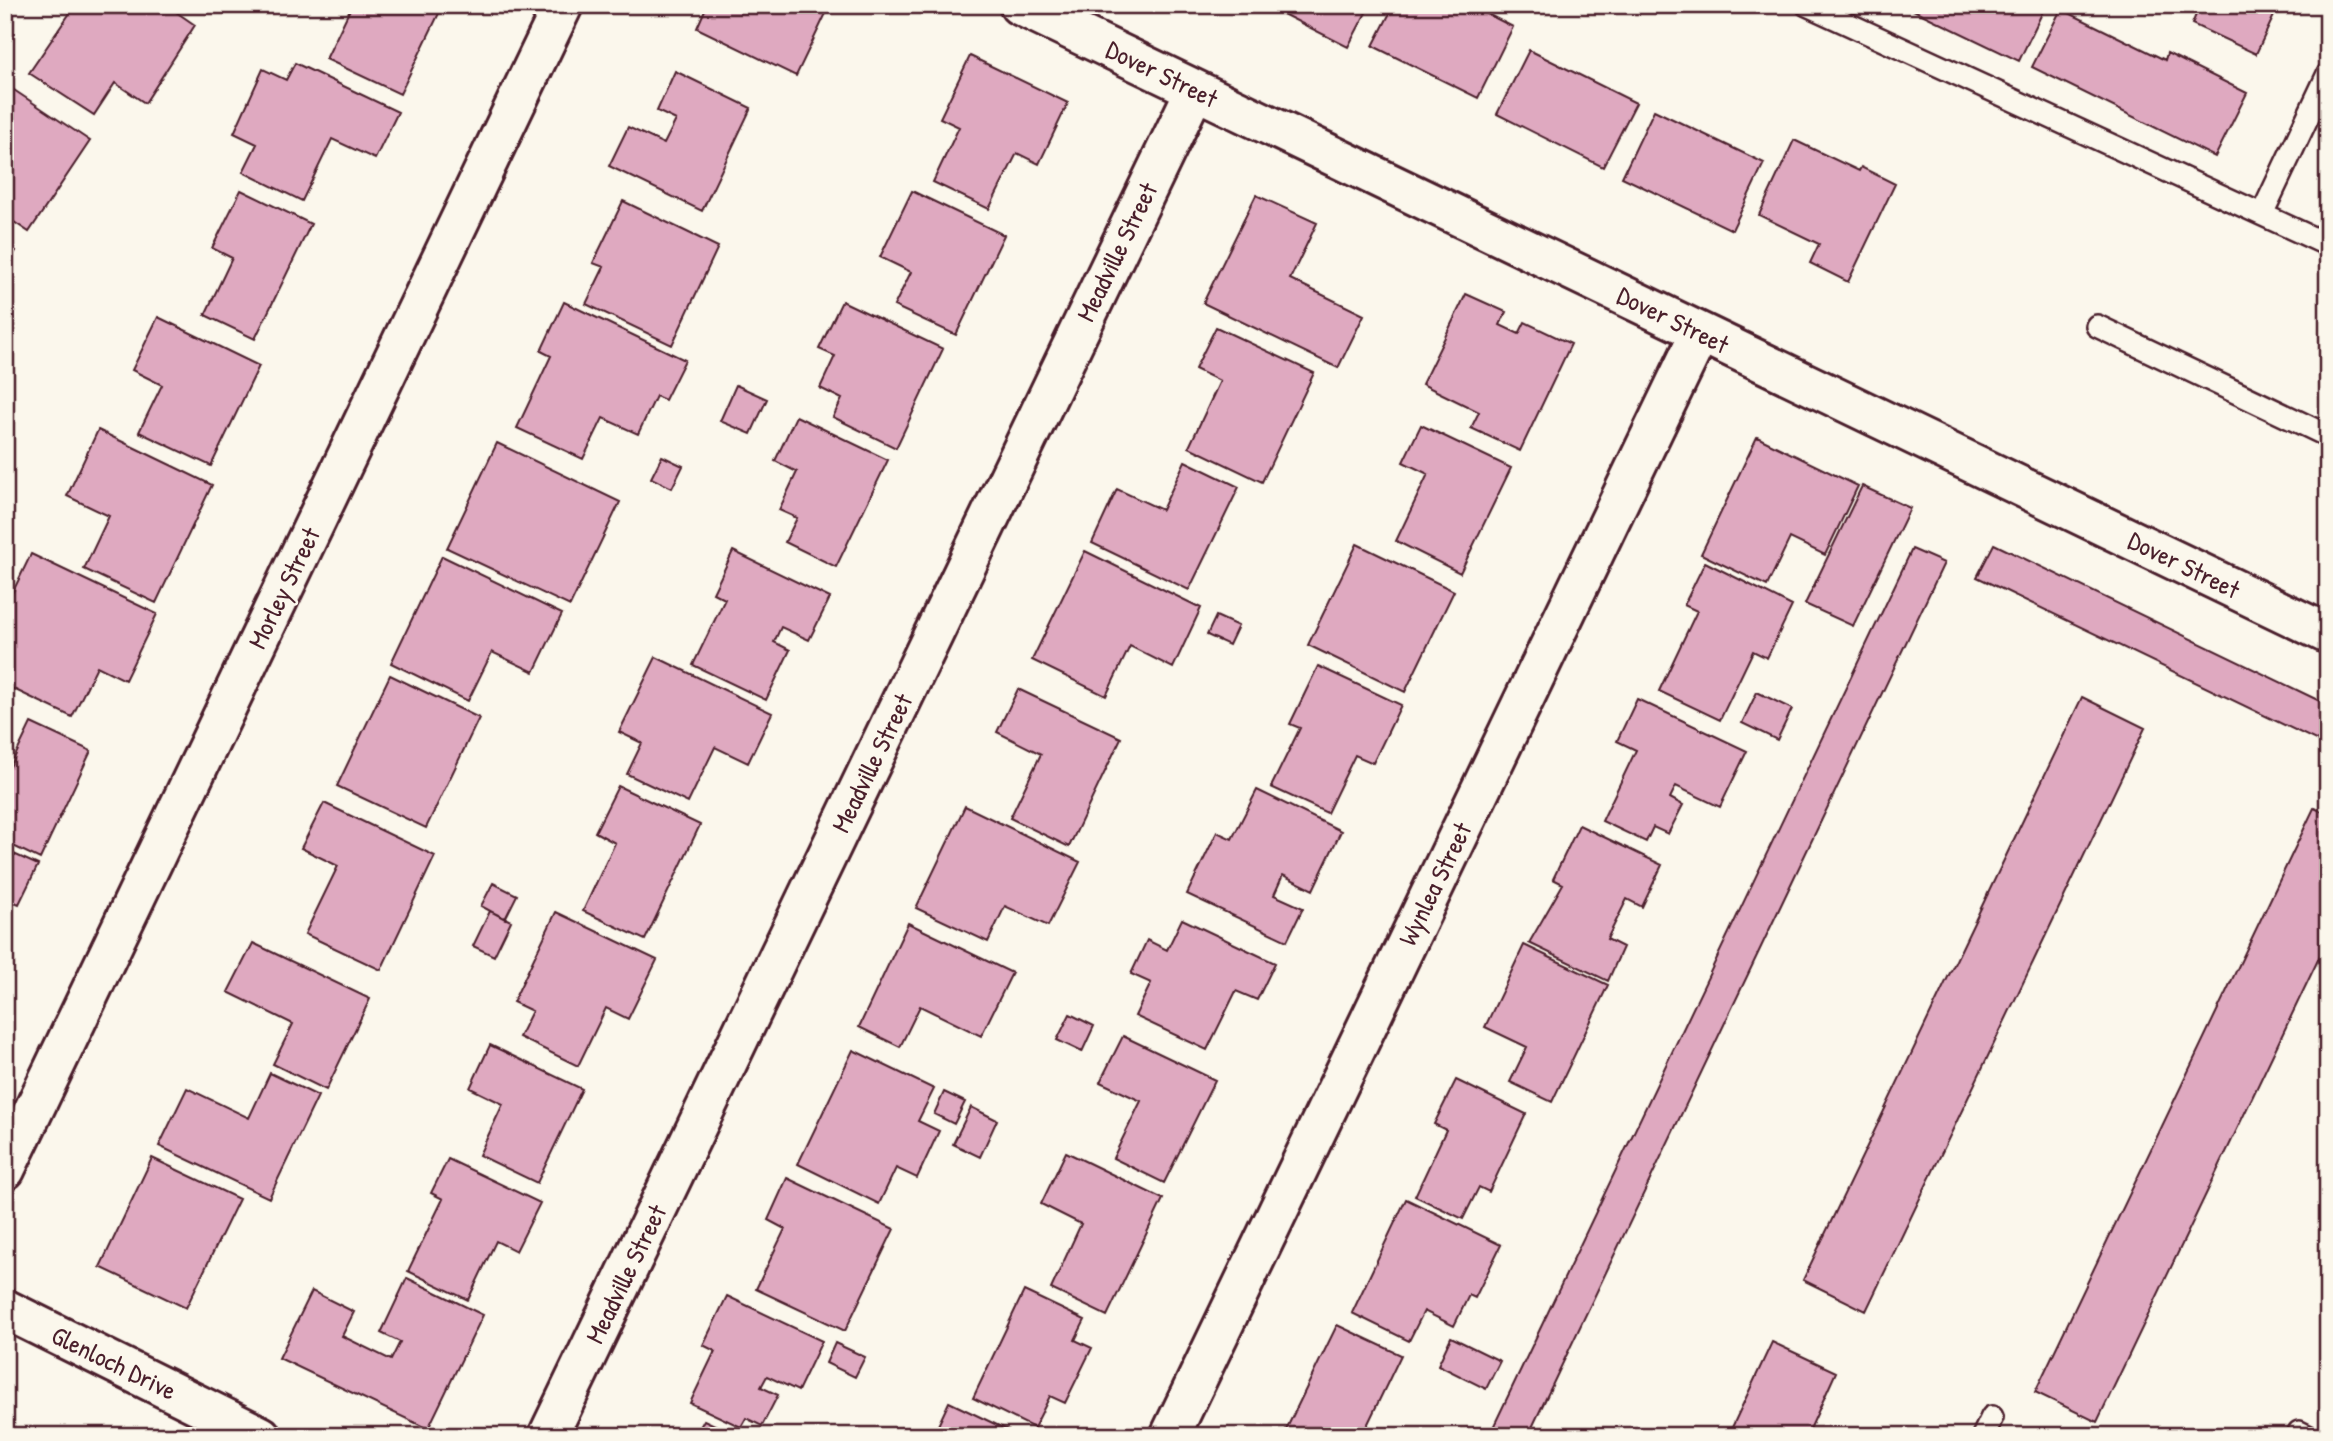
<svg xmlns="http://www.w3.org/2000/svg" width="2333" height="1441" viewBox="0 0 2333 1441" font-family="'Patrick Hand',sans-serif">
	<style>
		.building { fill: #dfa9c0; stroke: #4a1f2b; stroke-width: 2 }
		.lines { fill: none; stroke-linecap: round; stroke-linejoin: round }
		.lane-casing { stroke: #4a1f2b; stroke-width: 26 }
		.street-casing { stroke: #4a1f2b; stroke-width: 44 }
		.lane { stroke: #fbf7ec; stroke-width: 21 }
		.street { stroke: #fbf7ec; stroke-width: 38 }
		.labels { text-anchor: middle; stroke-width: 5; stroke-linejoin: round; paint-order: stroke }
		.street-label { font-size: 26px; fill: #4a1f2b; stroke: #fbf7ec }
	</style>
	<rect width="100%" height="100%" fill="#fbf7ec"/>
	<filter id="ink" filterUnits="userSpaceOnUse"><feTurbulence type="fractalNoise" baseFrequency=".0143" numOctaves="2"/><feDisplacementMap in="SourceGraphic" scale="14" xChannelSelector="R" yChannelSelector="G"/><feConvolveMatrix kernelMatrix="1 2 1 2 8 2 1 2 1" color-interpolation-filters="sRGB"/></filter>
	<g filter="url(#ink)">
		<path class="building" d="M65 5H166L195 25 145 103 115 83 94 115 29 73 72 10Z
			M352 5H443L400 94 326 59Z
			M707 5H830L796 76 697 28Z
			M1280 5H1370L1348 47 1277 11Z
			M1394 5H1470L1513 27 1478 98 1373 46Z
			M1903 5H2046L2019 61Z
			M2200 5H2279L2256 54 2192 24Z
			M2061 9 2165 60 2167 53 2247 93 2215 157 2032 67Z
			M1529 50 1636 103 1603 167 1497 114Z
			M970 56 1068 103 1039 164 1017 153 989 209 933 182 959 127 940 118Z
			M295 63 398 112 375 159 332 139 302 201 243 172 257 144 234 133 263 69 286 80Z
			M675 71 751 108 702 211 609 166 628 127 664 144 676 120 657 111Z
			M5 84 90 141 29 232 5 216Z
			M1654 110 1764 163 1732 230 1622 177Z
			M1794 140 1859 171 1861 167 1895 184 1848 282 1810 263 1819 244 1759 215Z
			M241 190 311 224 255 339 205 315 232 258 212 248Z
			M912 191 1004 235 956 335 894 306 911 272 880 257Z
			M1256 195 1317 223 1290 279 1364 315 1338 368 1203 303Z
			M623 201 718 247 672 345 586 304 604 267 593 263Z
			M5 243 16 251 5 266Z
			M1466 294 1506 312 1500 325 1519 334 1525 322 1571 344 1520 451 1471 428 1479 412 1422 384Z
			M842 301 943 349 896 448 833 417 842 399 820 388 835 356 819 349Z
			M564 302 685 360 665 400 656 396 638 434 603 418 583 459 517 428 551 356 541 351Z
			M158 317 259 366 211 466 139 432 162 385 132 370Z
			M1216 327 1314 373 1262 482 1189 447 1220 381 1195 369Z
			M736 385 767 399 751 434 720 421Z
			M796 416 888 460 836 567 785 542 797 518 779 510 797 472 775 461Z
			M1421 425 1511 468 1460 573 1396 541 1428 474 1403 462Z
			M98 430 212 485 156 603 84 569 109 516 67 496Z
			M1757 437 1858 486 1825 555 1790 538 1767 586 1701 554Z
			M497 443 620 502 570 606 447 548Z
			M662 456 683 466 672 488 651 478Z
			M1185 461 1239 487 1189 590 1092 543 1117 489 1162 510Z
			M1862 486 1910 508 1853 626 1805 604Z
			M1357 544 1454 591 1405 692 1308 645Z
			M1994 544 2328 705V746L1977 577Z
			M1912 549 1944 563 1528 1436H1489Z
			M733 551 830 598 809 640 781 627 774 642 790 650 766 700 693 665 725 599 713 593Z
			M1085 551 1201 608 1173 668 1130 646 1106 696 1032 660Z
			M31 554 157 614 125 680 97 666 72 717 5 685V608Z
			M442 556 562 614 534 672 492 652 468 701 391 663Z
			M1705 562 1792 606 1767 658 1753 651 1720 720 1659 691 1697 611 1684 605Z
			M1216 616 1238 626 1229 645 1207 635Z
			M656 657 772 713 748 763 715 747 688 803 627 774 642 743 619 732Z
			M1318 666 1401 705 1373 763 1355 755 1327 813 1271 787 1300 728 1290 724Z
			M390 675 479 718 426 828 337 786Z
			M1018 689 1121 738 1069 847 1010 818 1041 754 997 732Z
			M1757 692 1792 709 1777 740 1742 723Z
			M2082 697 2145 728 1866 1311 1803 1280Z
			M1637 699 1747 751 1720 807 1676 786 1670 798 1683 805 1668 834 1653 827 1646 842 1602 821 1636 750 1617 741Z
			M31 723 91 751 40 859 5 842V777Z
			M618 786 700 825 645 940 583 911 615 843 595 832Z
			M1257 790 1341 831 1313 890 1283 875 1274 895 1303 908 1287 941 1187 894 1217 832 1232 839Z
			M324 803 435 856 381 970 305 934 338 866 301 848Z
			M965 806 1080 862 1048 926 1005 906 988 942 916 908Z
			M2314 808 2328 814V939L2097 1422 2035 1392Z
			M1579 825 1662 865 1642 907 1627 899 1607 939 1623 947 1608 981 1529 943 1563 884 1553 879Z
			M5 850 38 865 19 904 12 901 5 914Z
			M493 883 517 895 505 919 481 906Z
			M490 911 511 921 494 956 473 946Z
			M556 912 657 960 628 1019 606 1008 578 1066 519 1037 532 1011 513 1002Z
			M1182 919 1275 963 1257 1000 1236 991 1207 1050 1135 1016 1151 983 1131 974 1147 940 1167 950Z
			M908 923 1012 973 981 1036 920 1006 900 1047 859 1027Z
			M253 943 370 999 326 1090 273 1064 293 1024 228 992Z
			M1524 945 1608 985 1552 1102 1510 1082 1527 1047 1485 1027Z
			M1070 1014 1094 1026 1082 1052 1057 1040Z
			M1123 1036 1215 1080 1164 1183 1113 1158 1141 1101 1100 1082Z
			M490 1045 582 1089 537 1183 479 1155 503 1104 470 1088Z
			M853 1050 934 1089 918 1121 939 1131 917 1178 896 1168 879 1204 798 1164Z
			M270 1073 318 1096 269 1198 159 1146 187 1088 249 1118Z
			M1456 1080 1526 1114 1489 1192 1479 1187 1463 1219 1415 1196 1446 1130 1434 1124Z
			M944 1092 965 1102 954 1124 934 1114Z
			M971 1107 997 1120 980 1157 953 1144Z
			M1066 1152 1163 1199 1107 1316 1051 1289 1081 1224 1041 1204Z
			M152 1158 239 1199 186 1308 100 1267Z
			M448 1159 540 1203 516 1251 496 1241 468 1300 408 1271 443 1199 431 1193Z
			M787 1178 894 1229 845 1331 756 1289 785 1229 768 1220Z
			M1406 1199 1501 1245 1475 1298 1469 1295 1454 1326 1424 1311 1409 1341 1352 1313Z
			M407 1278 483 1315 428 1429 279 1358 312 1291 354 1312 342 1336 391 1360 400 1342 381 1333Z
			M1024 1291 1085 1320 1075 1340 1092 1348 1065 1403 1050 1396 1034 1428 973 1398Z
			M727 1296 822 1341 798 1391 767 1376 761 1387 778 1395 762 1426 746 1418 741 1427 690 1403 715 1351 703 1345Z
			M1337 1325 1401 1355 1362 1436H1283Z
			M1451 1337 1500 1361 1486 1389 1438 1365Z
			M1772 1342 1836 1372 1807 1436H1728Z
			M835 1343 865 1357 855 1377 826 1363Z
			M949 1402 1020 1436H933Z
			M704 1420 734 1434 733 1436H695Z"/>
		<g class="lines">
			<defs>
				<path id="lane" d="M1807 5 2328 245
					M2262 214 2328 74
					M2097 326 2328 436
					M2299 1432 2307 1436
					M1983 1436 1992 1417"/>
				<path id="street" d="M1019 5 2328 634
					M5 1170 563 5
					M5 1309 261 1436
					M548 1436 1195 90
					M1170 1436 1700 333"/>
			</defs>
			<use href="#lane" class="lane-casing"/>
			<use href="#street" class="street-casing"/>
			<use href="#lane" class="lane"/>
			<use href="#street" class="street"/>
		</g>
	</g>
	<g class="labels">
		<g class="street-label">
			<text transform="translate(1162 74) rotate(26)" y="9">Dover Street</text>
			<text transform="translate(1117 252) rotate(-64)" y="9">Meadville Street</text>
			<text transform="translate(1673 320) rotate(26)" y="9">Dover Street</text>
			<text transform="translate(2184 565) rotate(26)" y="9">Dover Street</text>
			<text transform="translate(284 588) rotate(-64)" y="9">Morley Street</text>
			<text transform="translate(872 763) rotate(-64)" y="9">Meadville Street</text>
			<text transform="translate(1435 884) rotate(-64)" y="9">Wynlea Street</text>
			<text transform="translate(626 1274) rotate(-64)" y="9">Meadville Street</text>
			<text transform="translate(114 1363) rotate(26)" y="9">Glenloch Drive</text>
		</g>
	</g>
	<rect width="2333" height="1441" fill="none" stroke="#fbf7ec" stroke-width="28"/>
	<rect x="14" y="14" width="2305" height="1413" fill="none" stroke="#4a1f2b" stroke-width="2.5" filter="url(#ink)"/>
</svg>
